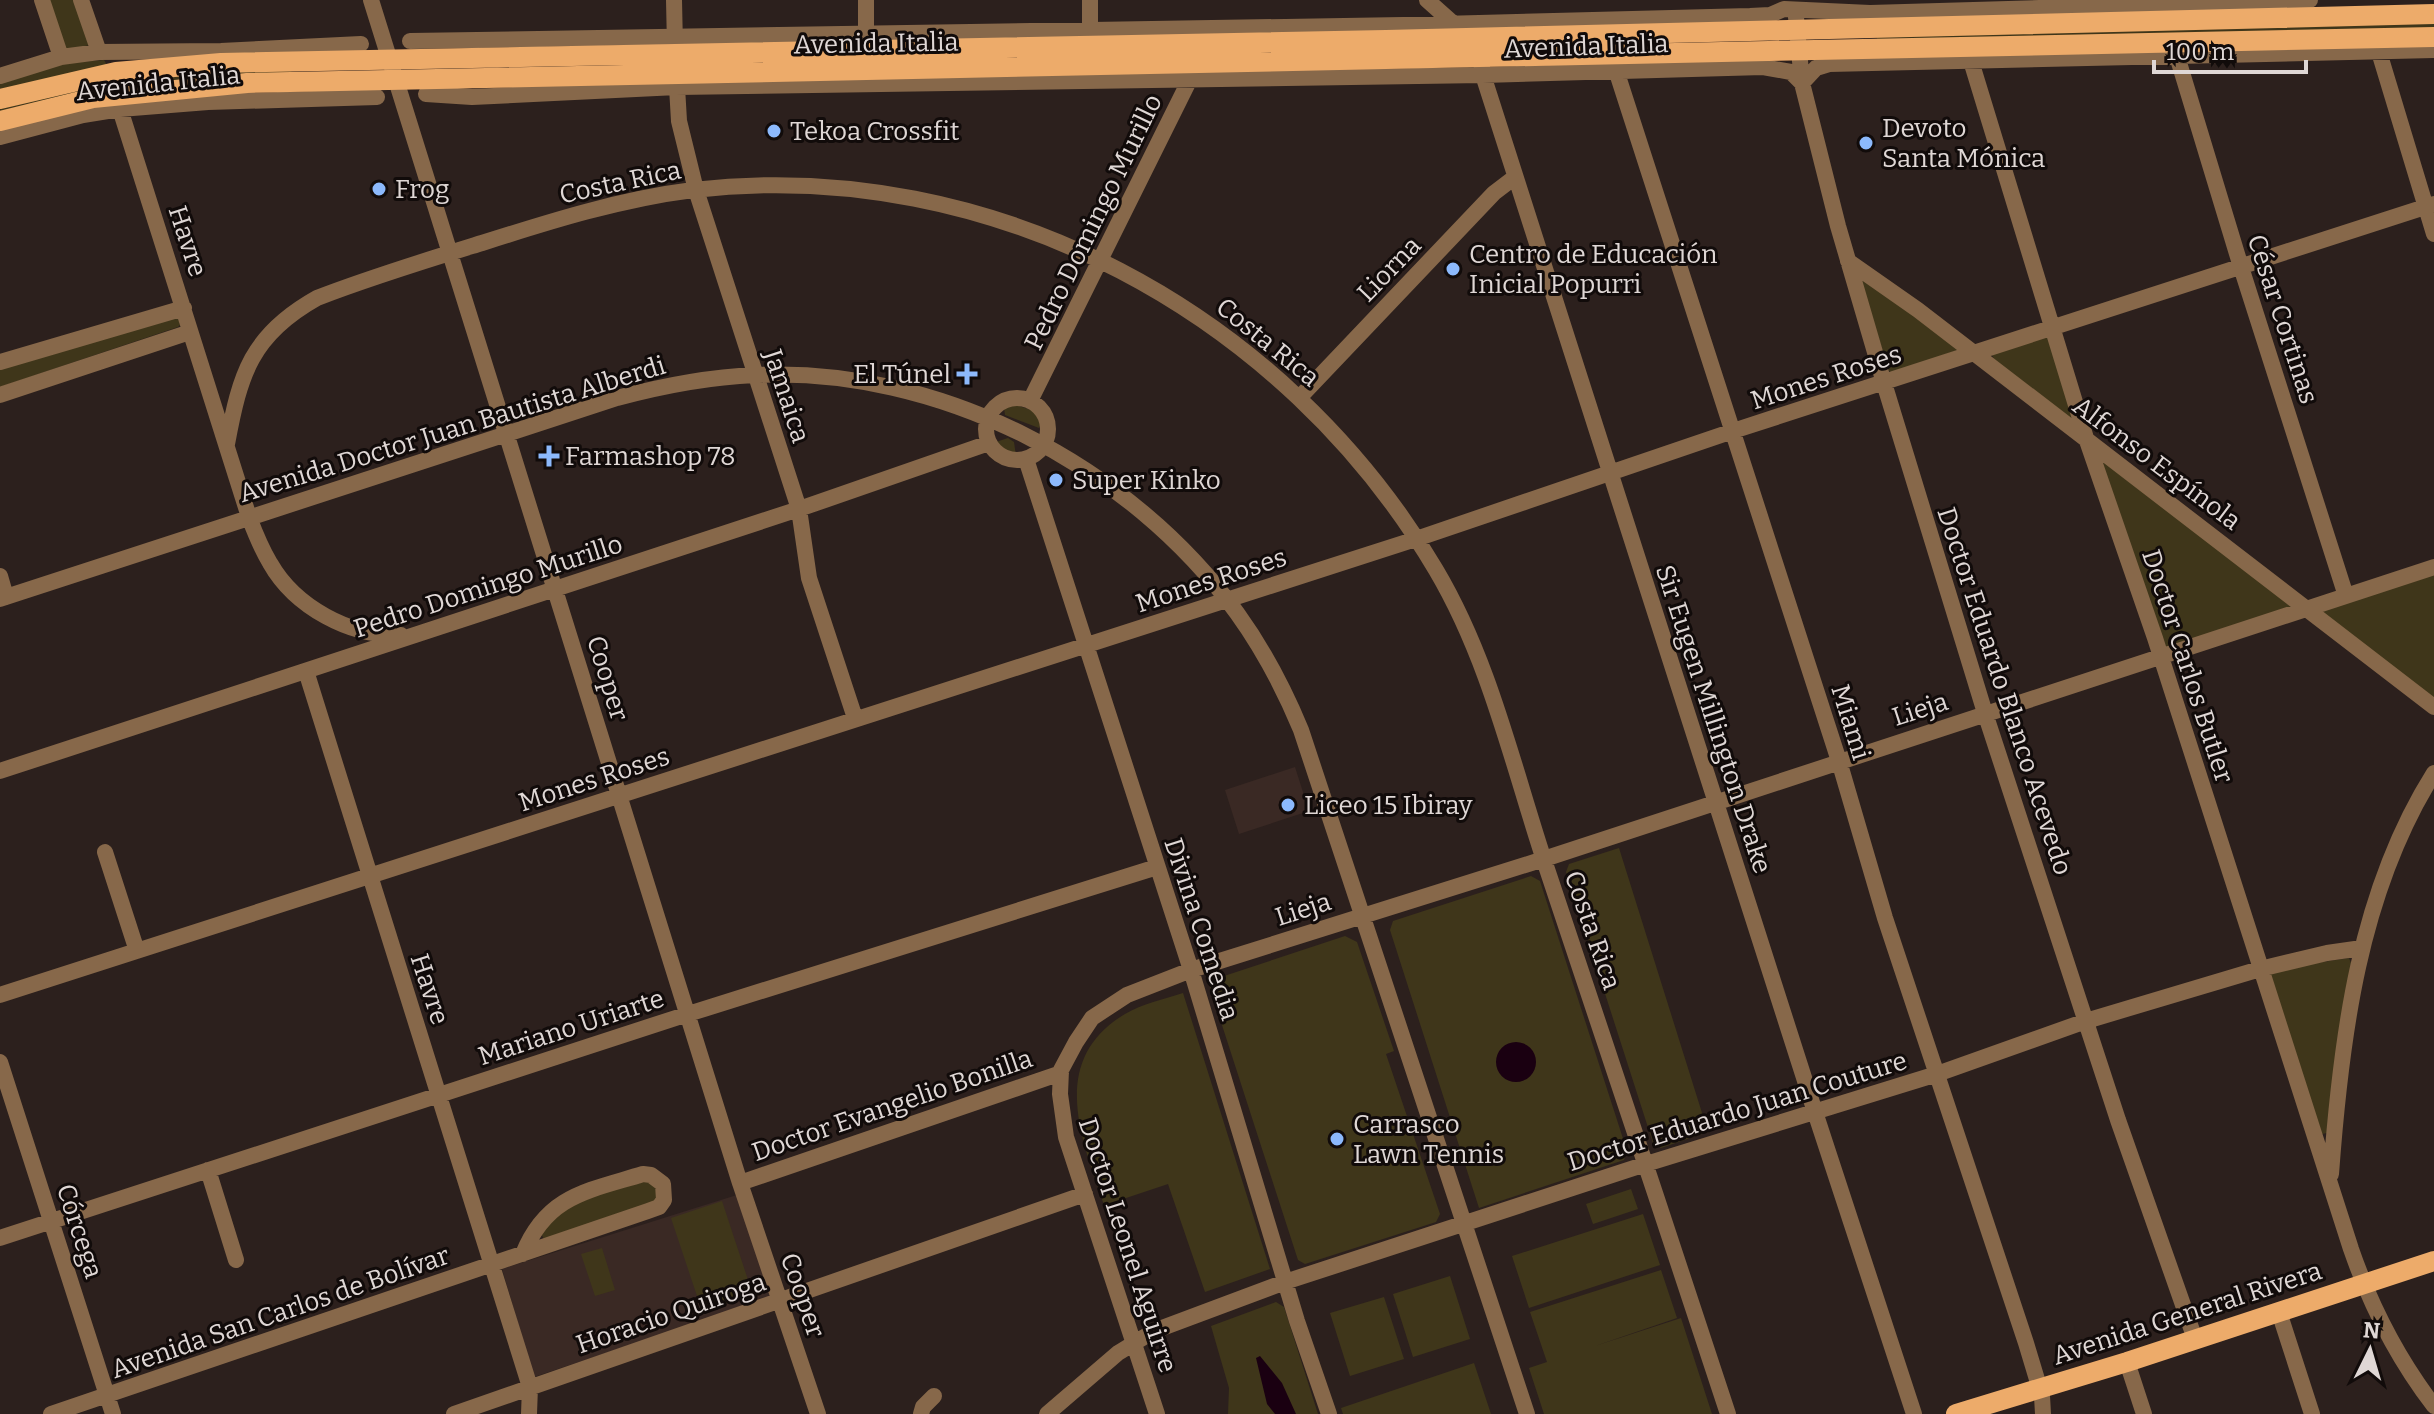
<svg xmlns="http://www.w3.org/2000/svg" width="2434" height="1414" viewBox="0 0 2434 1414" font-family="Bitter,serif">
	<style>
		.built { fill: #3a2924 }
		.green { fill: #3f361a }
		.water { fill: #1a0011 }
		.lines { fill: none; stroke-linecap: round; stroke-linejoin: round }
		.minor { stroke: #87684a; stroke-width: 16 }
		.major { stroke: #edab6a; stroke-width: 20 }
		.poi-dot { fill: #8cb9fc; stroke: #110b0a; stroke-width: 3 }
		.labels { text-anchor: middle; stroke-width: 6; stroke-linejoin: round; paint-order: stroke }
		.street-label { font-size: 26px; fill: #dfd7d5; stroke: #110b0a }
		.poi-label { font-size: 26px; fill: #dfd7d5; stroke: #110b0a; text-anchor: start }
	</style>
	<rect width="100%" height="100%" fill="#2c201d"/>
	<path class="built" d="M1295 767 1309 811 1239 834 1225 790Z
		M740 1194 774 1297 534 1377 502 1269Z"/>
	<path class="green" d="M47 0H77L90 45 66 50Z
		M2434 20V29L1877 39V35Z
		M104 60 107 65 0 94V81L53 64Z
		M292 70 291 74 0 116V107L28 98 165 73Z
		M1858 273 1960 349 1893 373 1889 371Z
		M178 317 180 325 178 327 0 387V368Z
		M2044 336 2050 339 2073 420 1994 359 1992 355Z
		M1016 405 1034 411 1041 423 1039 428 1005 415 1004 408Z
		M1008 438 1014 442 1016 456 1002 453 996 447V442Z
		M2103 460 2293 606 2166 648 2102 466Z
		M2434 570V703L2323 613 2324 609Z
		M1619 848 1708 1132 1661 1148 1653 1143 1566 872 1569 864Z
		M1531 876 1540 881 1627 1151 1624 1160 1479 1208 1390 930 1393 921Z
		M1345 936 1357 942 1394 1051 1386 1054 1440 1214 1436 1222 1305 1264 1298 1260 1210 988 1215 979Z
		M2349 958 2351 963 2327 1133 2322 1134 2268 977 2276 969Z
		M1183 993 1270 1269 1205 1292 1168 1184 1111 1203 1106 1211C1084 1144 1045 1062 1125 1014 1142 1004 1164 999 1183 993Z
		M655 1179 659 1200 544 1239 541 1234 568 1202Z
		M1631 1189 1638 1209 1593 1224 1586 1204Z
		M722 1201 753 1295 702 1311 671 1218Z
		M1643 1214 1660 1265 1529 1308 1512 1256Z
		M602 1248 615 1290 595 1296 581 1254Z
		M1661 1270 1677 1318 1595 1346 1681 1318 1712 1414H1544L1529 1368 1547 1362 1530 1312Z
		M1450 1276 1470 1339 1413 1357 1393 1294Z
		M1384 1297 1404 1359 1350 1376 1330 1313Z
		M1276 1302 1284 1307 1318 1414H1228L1229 1388 1211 1326Z
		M1474 1363 1491 1414H1343L1341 1408Z"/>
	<path class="water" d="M1496 1062a20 20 0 1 1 40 0a20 20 0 1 1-40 0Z
		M1260 1356 1282 1383 1296 1414H1275L1267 1404 1256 1358Z"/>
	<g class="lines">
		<path class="minor" d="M42 0 61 57
			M81 0 99 52
			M371 0 740 1183 818 1414
			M674 0 675 46
			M866 0V42
			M1090 0V38
			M1427 0 1455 25
			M1796 17 1802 83 1838 226 1884 383 1985 713 2118 1120 2195 1339
			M410 41 1403 25 1750 16 1770 15 1784 9 1870 13 2310 0
			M1479 49 1483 75 1815 1112 1914 1414
			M2379 52 2434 234
			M2177 56 2241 267 2346 596
			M1971 61 2086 438 2155 638 2351 1249C2370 1304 2398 1359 2434 1406
			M1616 70 1839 761 1885 918 2026 1343 2042 1396 2043 1414
			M0 76 61 57 99 52 221 51 361 44
			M1802 83 1816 68 1829 64 2434 50
			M677 87 679 121 696 190 799 509 809 578 855 718
			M426 94 472 97 677 87 1483 75 1763 67 1791 72 1802 83
			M120 109 249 517C255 533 261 548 270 563 295 607 350 637 401 635
			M0 137 83 115 120 109 208 102 377 97
			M1848 261 1918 310 2434 707
			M0 362 184 308
			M0 395 190 332
			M1300 397 1494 193 1515 177
			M986 429a31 31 0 1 1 62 0a31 31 0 1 1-62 0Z
			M1030 401 1193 73
			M227 444C240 374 251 335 317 298 371 277 427 260 482 243 551 221 621 199 693 190 993 155 1285 314 1436 570 1490 661 1513 767 1546 866 1607 1049 1668 1231 1728 1414
			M1026 459 1191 970 1297 1321 1329 1414
			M0 576 6 597
			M0 599 617 398C662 386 708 377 755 375 938 366 1130 465 1237 613 1263 649 1284 689 1301 730L1527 1414
			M306 671 530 1387 529 1414
			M0 771 799 509 989 443
			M105 852 137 951
			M0 995 1416 539 1733 431 2434 204
			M0 1062 113 1414
			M208 1170 236 1260
			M2331 1174C2341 1037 2359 892 2434 773
			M740 1183 1061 1073
			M0 1238 688 1014 1157 867
			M2279 1312 2312 1414
			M2127 1362 2144 1414
			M51 1414 648 1211 659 1207 664 1200 663 1184 651 1175 643 1174C588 1191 547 1195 523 1254
			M454 1414 1085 1194
			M921 1414 923 1407 934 1396
			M1047 1414 1118 1353 1154 1331 1285 1282 1646 1164 1937 1074 2086 1021 2260 969 2327 953 2362 948
			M1157 1414 1066 1137 1060 1094 1061 1070 1076 1042 1092 1018 1127 995 1191 970 1544 859 2434 567"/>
		<path class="major" d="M0 99 116 72 221 63 1386 40 2434 14
			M0 121 93 98 247 83 2434 37
			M1956 1414 2127 1362 2434 1261"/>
	</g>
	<g class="poi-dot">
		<circle cx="774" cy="131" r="8"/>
		<circle cx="1866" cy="143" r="8"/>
		<circle cx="379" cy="189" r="8"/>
		<circle cx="1453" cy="269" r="8"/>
		<path d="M963 362h8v8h8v8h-8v8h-8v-8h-8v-8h8z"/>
		<path d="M545 444h8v8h8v8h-8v8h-8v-8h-8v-8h8z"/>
		<circle cx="1056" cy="480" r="8"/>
		<circle cx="1288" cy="805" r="8"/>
		<circle cx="1337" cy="1139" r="8"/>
	</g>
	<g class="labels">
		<g class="street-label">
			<text transform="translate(876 43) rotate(-1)" y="9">Avenida Italia</text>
			<text transform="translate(1586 46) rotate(-2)" y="9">Avenida Italia</text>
			<text transform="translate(158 83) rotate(-6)" y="9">Avenida Italia</text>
			<text transform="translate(620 182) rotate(-12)" y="9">Costa Rica</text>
			<text transform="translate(1093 222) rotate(-64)" y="9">Pedro Domingo Murillo</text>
			<text transform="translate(188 241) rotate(72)" y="9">Havre</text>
			<text transform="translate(1389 269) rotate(-46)" y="9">Liorna</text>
			<text transform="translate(2283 319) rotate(72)" y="9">César Cortinas</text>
			<text transform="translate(1268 342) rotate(39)" y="9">Costa Rica</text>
			<text transform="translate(1826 377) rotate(-18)" y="9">Mones Roses</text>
			<text transform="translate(787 396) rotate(72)" y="9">Jamaica</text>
			<text transform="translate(452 429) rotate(-17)" y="9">Avenida Doctor Juan Bautista Alberdi</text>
			<text transform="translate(2157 463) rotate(37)" y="9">Alfonso Espínola</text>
			<text transform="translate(1211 580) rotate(-18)" y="9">Mones Roses</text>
			<text transform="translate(488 586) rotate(-18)" y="9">Pedro Domingo Murillo</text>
			<text transform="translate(2188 666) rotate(72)" y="9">Doctor Carlos Butler</text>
			<text transform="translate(608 678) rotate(73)" y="9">Cooper</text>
			<text transform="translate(2005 691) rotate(72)" y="9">Doctor Eduardo Blanco Acevedo</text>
			<text transform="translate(1920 709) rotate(-18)" y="9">Lieja</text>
			<text transform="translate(1714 719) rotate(72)" y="9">Sir Eugen Millington Drake</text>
			<text transform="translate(1851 722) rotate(73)" y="9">Miami</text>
			<text transform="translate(594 779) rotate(-18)" y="9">Mones Roses</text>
			<text transform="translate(1303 909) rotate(-18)" y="9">Lieja</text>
			<text transform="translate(1202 929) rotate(72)" y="9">Divina Comedia</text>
			<text transform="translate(1593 930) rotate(71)" y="9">Costa Rica</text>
			<text transform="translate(430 989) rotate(72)" y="9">Havre</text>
			<text transform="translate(571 1027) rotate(-18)" y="9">Mariano Uriarte</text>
			<text transform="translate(892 1105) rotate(-19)" y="9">Doctor Evangelio Bonilla</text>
			<text transform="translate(1737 1111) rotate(-17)" y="9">Doctor Eduardo Juan Couture</text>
			<text transform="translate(80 1231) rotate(72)" y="9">Córcega</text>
			<text transform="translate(1128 1245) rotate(72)" y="9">Doctor Leonel Aguirre</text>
			<text transform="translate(803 1295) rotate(71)" y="9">Cooper</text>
			<text transform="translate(280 1312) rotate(-19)" y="9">Avenida San Carlos de Bolívar</text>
			<text transform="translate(671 1313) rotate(-19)" y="9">Horacio Quiroga</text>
			<text transform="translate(2187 1313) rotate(-18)" y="9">Avenida General Rivera</text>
		</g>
		<g class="poi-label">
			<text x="1882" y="137">Devoto<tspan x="1882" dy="30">Santa Mónica</tspan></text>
			<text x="790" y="140">Tekoa Crossfit</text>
			<text x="395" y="198">Frog</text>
			<text x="1469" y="263">Centro de Educación<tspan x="1469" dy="30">Inicial Popurri</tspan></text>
			<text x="951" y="383" text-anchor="end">El Túnel</text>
			<text x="565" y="465">Farmashop 78</text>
			<text x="1072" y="489">Super Kinko</text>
			<text x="1304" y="814">Liceo 15 Ibiray</text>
			<text x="1353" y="1133">Carrasco<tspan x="1353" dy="30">Lawn Tennis</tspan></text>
		</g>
	</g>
	<g transform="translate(2370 1350) rotate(5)" stroke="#110b0a" stroke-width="6" paint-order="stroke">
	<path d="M0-6L14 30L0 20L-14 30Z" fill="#dfd7d5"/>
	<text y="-12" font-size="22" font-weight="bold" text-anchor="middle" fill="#dfd7d5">N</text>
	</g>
	<path d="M2154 60v12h152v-12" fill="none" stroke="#dfd7d5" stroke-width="4"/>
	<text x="2166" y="60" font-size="24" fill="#dfd7d5" stroke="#110b0a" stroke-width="6" paint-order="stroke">100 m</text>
</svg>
